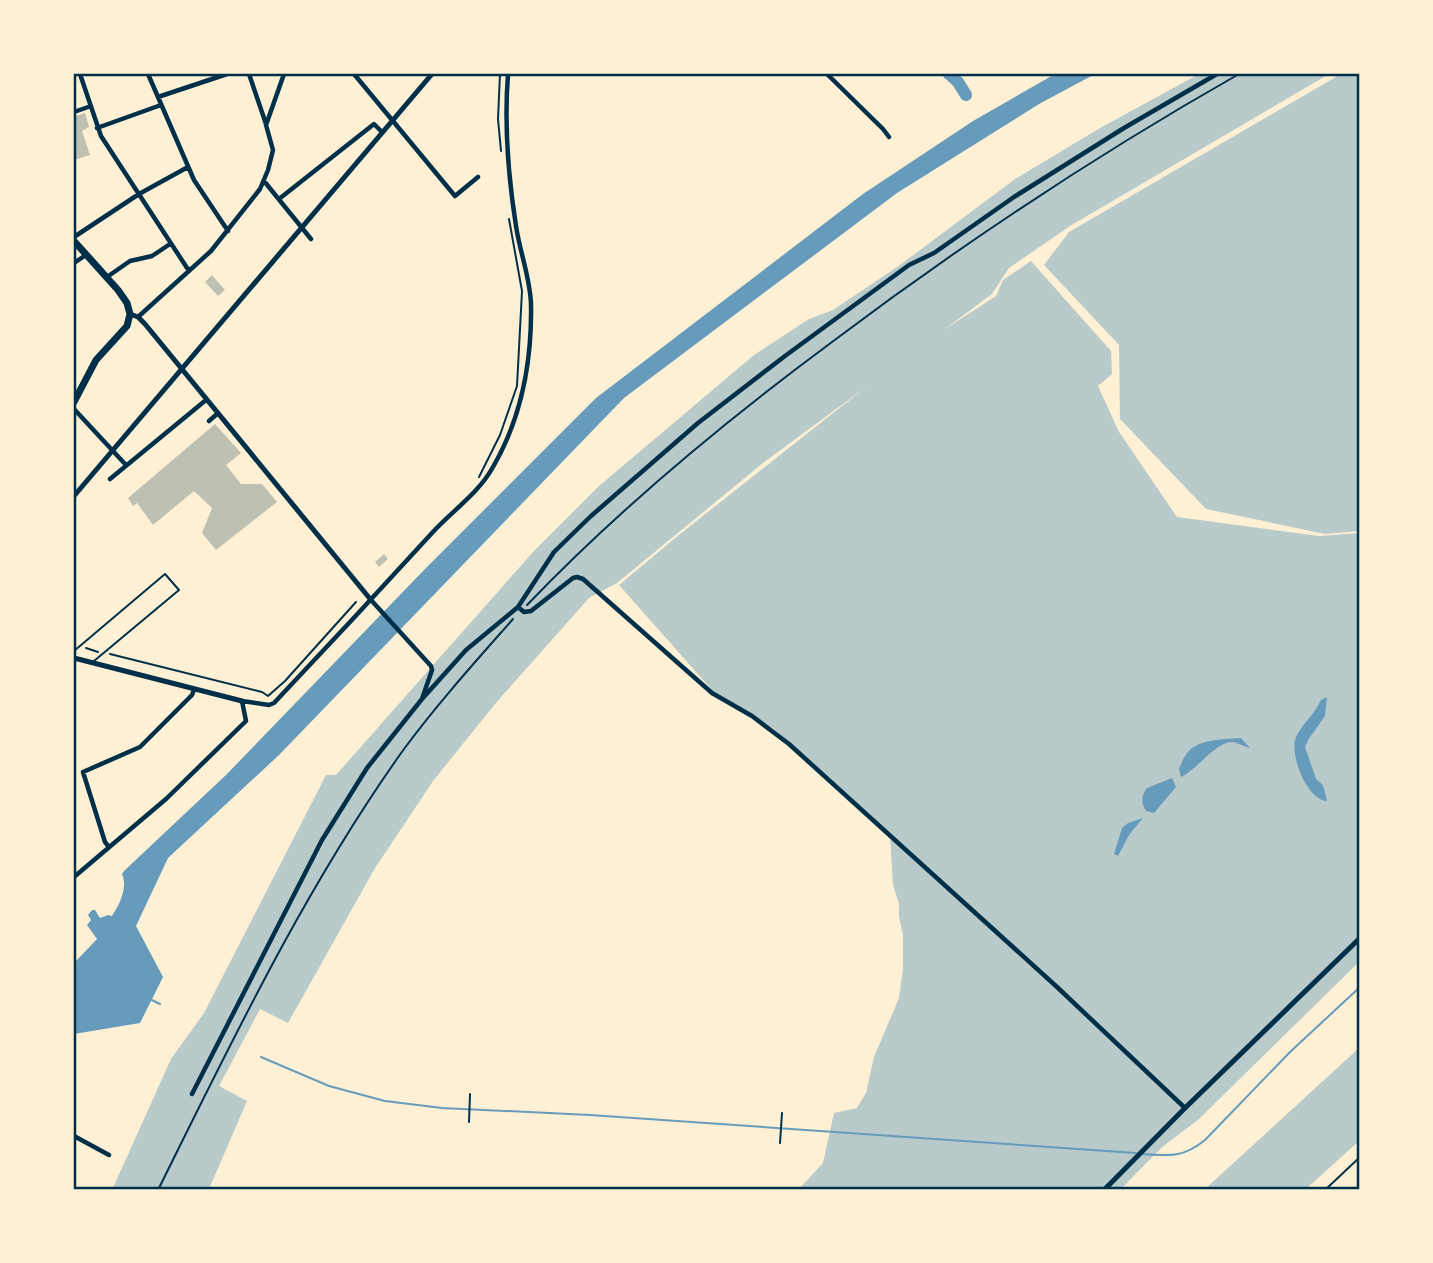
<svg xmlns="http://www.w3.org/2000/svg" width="1433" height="1263" viewBox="0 0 1433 1263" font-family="'Sofia Sans Condensed',sans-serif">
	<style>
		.green { fill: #b9caca }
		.water { fill: #669bbc }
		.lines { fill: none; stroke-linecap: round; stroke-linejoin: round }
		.stream { stroke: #669bbc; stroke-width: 2 }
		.river { stroke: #669bbc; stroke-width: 12 }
		.building { fill: #bec0b2 }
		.path { stroke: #003049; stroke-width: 2 }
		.service { stroke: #003049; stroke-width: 2 }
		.minor { stroke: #003049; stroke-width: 4.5 }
		.tertiary { stroke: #003049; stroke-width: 5 }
		.primary { stroke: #003049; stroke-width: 7 }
		.neatline { fill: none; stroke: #003049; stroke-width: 2.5 }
	</style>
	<rect width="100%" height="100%" fill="#fdf0d5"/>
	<path class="green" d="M1199 74H1329L1070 226 1009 268 992 294 945 329 996 296 1003 280 1031 261 1111 351 1112 374 1098 386 1119 432 1177 517 1319 536 1359 533V962L1199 1119 1161 1148 1121 1189H799L823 1163 834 1113 857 1108 866 1093 874 1057 899 998 903 969V935L899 917V904L893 885 890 834 774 729 712 690 619 585 680 534 866 387 763 463 617 583 589 598 495 704 433 781 375 868 288 1023 260 1009 219 1086 247 1101 209 1189 112 1190 171 1059 204 1013 326 775H336L533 552 599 486 754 355 809 319 833 310 900 265 1015 179 1100 128Z
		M1341 74H1360V531L1325 534 1206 509 1120 419 1119 345 1044 265 1069 232Z
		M1359 1048V1141L1306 1189H1205Z"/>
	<path class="water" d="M1055 74H1095L1039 104 897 193 624 398 279 755 168 858 136 926 163 977 140 1023 74 1034V963L97 939 87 925 91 920 88 915 92 910H95L100 918 108 915 112 916C120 904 128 887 122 874L124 871 227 774 423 571 596 398 863 194 973 121Z
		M1327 697 1325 716 1308 740 1305 747 1316 779 1323 785 1327 801C1307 800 1289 755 1296 737 1302 724 1315 714 1321 700Z
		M1241 738 1250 748C1245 747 1238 743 1233 742 1217 740 1197 770 1181 777L1179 769C1182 762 1185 754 1191 749 1203 739 1226 739 1241 738Z
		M1172 778 1176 787 1154 813 1146 811C1141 803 1141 796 1147 788Z
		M1143 818 1129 835 1118 856 1114 854 1122 828 1128 823Z"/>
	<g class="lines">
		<path class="stream" d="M152 1000 160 1004
			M261 1057 329 1086 385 1101 442 1108 590 1115 1136 1153
			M1142 1154C1169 1156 1183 1158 1205 1140L1290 1052 1360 987"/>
		<path class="river" d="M949 74 958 82 966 95"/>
	</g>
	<path class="building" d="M85 113 89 127 82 131 90 155 74 160V117Z
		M212 275 225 290 218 296 205 282Z
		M215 424 241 453 226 465 241 484H262L277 502 216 550 202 533 212 508 194 491 153 525 137 503 133 506 128 498Z
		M384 554 388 559 379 567 375 562Z"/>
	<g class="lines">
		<path class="path" d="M500 74 498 119 501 151
			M479 477 500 435 517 386 522 291 509 219
			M527 605C620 508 724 422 832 342 962 244 1098 154 1239 74
			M86 648 98 652
			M110 654 262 692 268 696 285 681 356 602
			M469 1122 470 1094
			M780 1143 782 1113
			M158 1190C233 1039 306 886 404 749 438 703 476 661 513 619"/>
		<path class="service" d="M74 651 165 574 179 590 94 661
			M1325 1190 1360 1157"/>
		<path class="minor" d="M80 74 101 136 189 271
			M148 74 194 180 228 231
			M249 74 266 124
			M354 74 455 196 478 177
			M827 74 883 129 889 137
			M158 97 227 74
			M74 112 91 106
			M97 128 161 105
			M264 181 311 239
			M279 199 374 124 382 132
			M74 237 139 194 188 167
			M74 263 86 255
			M107 277 130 261 152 256 170 244
			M138 317 211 251 260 189 268 170 273 150 266 125 284 74
			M74 409 126 465
			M209 421 217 414
			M110 479 206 400
			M371 600 431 666 432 670 422 699 466 650 518 607 524 612 531 611 573 578 577 577 583 579 712 693 752 716 789 744 1057 987 1185 1108
			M518 607 554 552 591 516 698 423 785 356 909 265 934 253 1014 197 1124 128 1217 74
			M109 847 105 842 83 772 140 747 192 695 194 690
			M74 877 166 799 246 721 242 701 269 705 274 703C327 647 380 590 432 533 453 510 478 494 493 467 522 417 532 361 531 304 530 277 520 253 516 226 508 175 504 125 508 74
			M192 1094 322 840 367 768 422 699
			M74 1136 109 1155"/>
		<path class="tertiary" d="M130 314 138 317 145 324 371 600
			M74 496 432 74
			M74 658 242 701
			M1104 1190 1185 1108 1360 938"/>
		<path class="primary" d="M74 241 118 290 127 303 130 314 127 326 96 360 74 402"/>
	</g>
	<rect width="1433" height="1263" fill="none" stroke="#fdf0d5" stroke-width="150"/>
	<rect x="75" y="75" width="1283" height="1113" class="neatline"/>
</svg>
